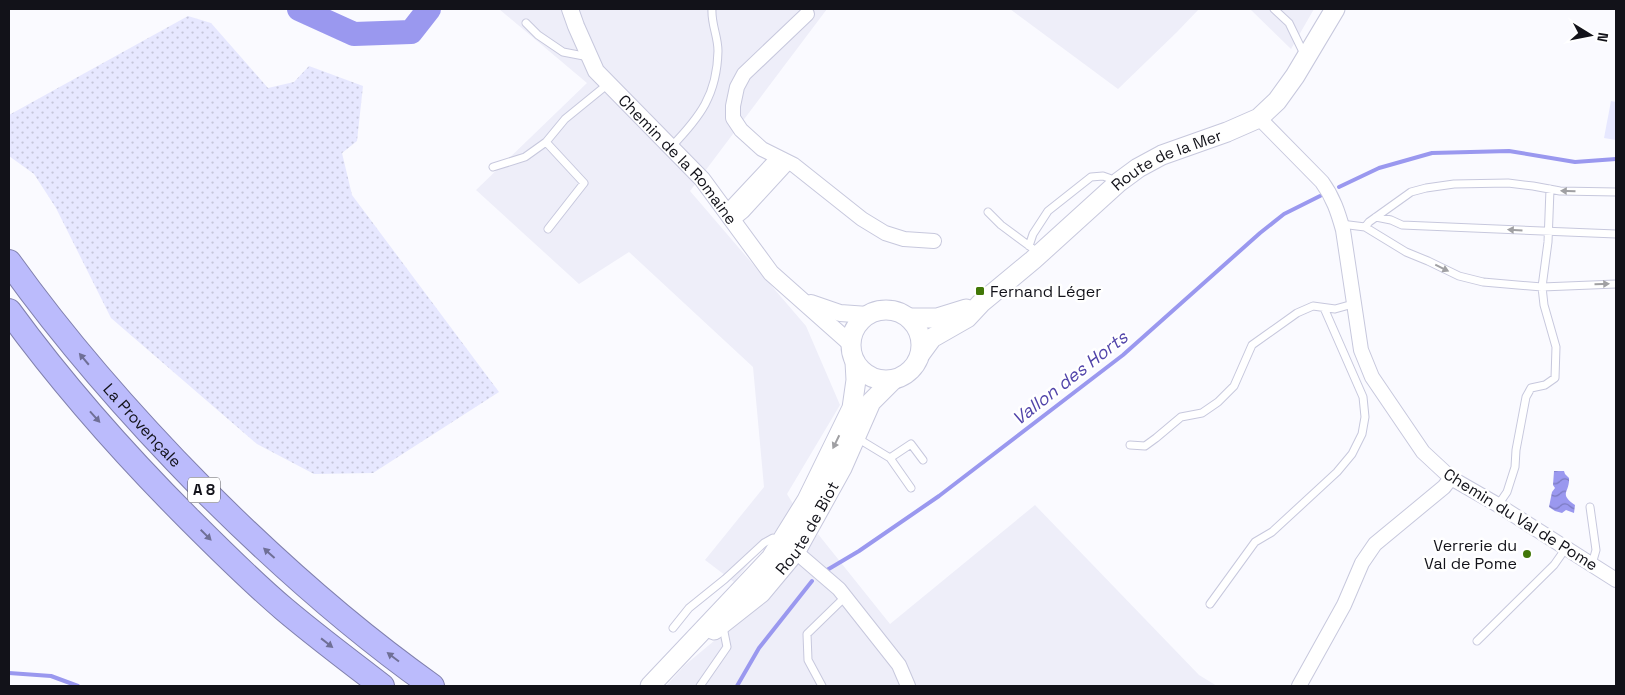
<svg xmlns="http://www.w3.org/2000/svg" width="1625" height="695" viewBox="0 0 1625 695" font-family="'Space Grotesk',sans-serif">
	<style>
		.built { fill: #eeeef9 }
		.grass { fill: url(#grass-dots) }
		.green { fill: #e7e8ff }
		.water { fill: url(#water-waves) }
		.lines { fill: none; stroke-linecap: round; stroke-linejoin: round }
		.stream { stroke: #9a98ef; stroke-width: 4 }
		.river { stroke: #9a98ef; stroke-width: 24 }
		.service-casing { stroke: #c7c8dd; stroke-width: 9 }
		.minor-casing { stroke: #c7c8dd; stroke-width: 16 }
		.tertiary-casing { stroke: #c7c8dd; stroke-width: 18 }
		.secondary-casing { stroke: #c7c8dd; stroke-width: 21 }
		.motorway-casing { stroke: #8080ad; stroke-width: 26 }
		.service { stroke: #fff; stroke-width: 7 }
		.minor { stroke: #fff; stroke-width: 14 }
		.tertiary { stroke: #fff; stroke-width: 16 }
		.secondary { stroke: #fff; stroke-width: 19 }
		.motorway { stroke: #bbbbfc; stroke-width: 24 }
		.oneway { fill: #a0a0a3 }
		.oneway2 { fill: #6f6f96 }
		.poi-dot { fill: #417707; stroke: #fff; stroke-width: 2 }
		.labels { text-anchor: middle; stroke-width: 5; stroke-linejoin: round; paint-order: stroke }
		.shield { fill: #fff; stroke: #59595e; stroke-width: 1 }
		.shield-label { font-size: 15px; font-weight: bold; fill: #121219 }
		.street-label { font-size: 16px; fill: #121219; stroke: #fff }
		.poi-label { font-size: 16px; fill: #121219; stroke: #fff; text-anchor: start }
		.water-label { font-size: 18px; font-style: italic; fill: #5043a9; stroke: #fff }
	</style>
	<defs>
		<pattern id="grass-dots" width="8" height="8" patternUnits="userSpaceOnUse" patternTransform="scale(1.25)"><rect width="8" height="8" fill="#e7e8ff"/><path d="M2 2h.1M6 6h.1" fill="none" stroke="#c5c6da" stroke-width="1.8" stroke-linecap="round"/></pattern>
		<pattern id="water-waves" width="16" height="10" patternUnits="userSpaceOnUse" patternTransform="scale(1.25)"><rect width="16" height="10" fill="#9a98ef"/><path d="M0 5q4-4 8 0t8 0" fill="none" stroke="#7c7bc1"/></pattern>
	</defs>
	<rect width="100%" height="100%" fill="#fafaff"/>
	<path class="built" d="M499 9H827L690 191 806 326 840 405 787 494 795 507 734 582 705 560 764 487 753 367 629 252 579 284 476 190 587 83Z
		M1010 9H1199L1177 32 1118 89Z
		M1250 9H1314L1291 49Z
		M1035 505 1199 675 1217 686H666L685 665 761 602 818 534 890 624Z"/>
	<path class="grass" d="M188 16 211 23 268 88 294 82 309 66 363 86 357 141 342 153 352 195 499 392 373 473 314 474 257 444 111 318 56 208 34 174 9 156V115Z"/>
	<path class="green" d="M1611 101 1616 102V140L1604 138Z"/>
	<path class="water" d="M1554 471H1564L1565 474 1569 478C1570 493 1558 493 1575 505L1574 513 1566 510 1562 513 1555 511 1549 507 1552 492 1555 488 1553 485Z"/>
	<g class="lines">
		<path class="stream" d="M1339 187 1379 168 1432 153 1509 151 1575 162 1616 159
			M827 570 859 551 939 496 1123 355 1260 233 1284 214 1320 196
			M9 673 51 676 78 686
			M737 686 759 648 812 581"/>
		<path class="river" d="M299 9 354 34 411 32 429 9"/>
		<defs>
			<path id="service" d="M1274 9 1289 23 1305 56
				M526 23 538 35 563 52 589 57
				M671 147C700 117 717 95 718 51 718 36 711 24 712 9
				M493 167 525 157 546 142
				M988 212 1001 225 1032 248
				M1376 217 1391 220 1402 225 1616 234
				M1341 224 1365 227 1406 252 1428 261 1459 276 1483 282 1542 287 1616 284
				M1365 227 1369 222 1411 192 1426 188 1454 184 1508 183 1533 186 1560 191 1616 192
				M548 229 584 183 546 142 565 119 608 84
				M1029 246 1033 234 1048 211 1091 177 1103 176 1117 181
				M859 435 862 441 890 458 911 488
				M1130 445 1145 446 1156 438 1181 417 1202 413 1218 402 1234 386 1252 345 1297 313 1313 306 1335 309 1353 304
				M890 458 911 444 923 460
				M1498 505 1507 492 1515 467 1516 450 1526 397 1531 388 1545 385 1555 378 1556 347 1544 305 1542 287 1548 242 1550 189
				M1590 507 1596 550 1592 564
				M1210 604 1255 542 1272 532 1337 472 1352 454 1362 434 1365 417 1363 397 1324 308
				M673 628 689 608 725 579 764 543 773 538 780 541
				M1477 641 1554 565 1566 548
				M700 686 727 647 723 627
				M822 686 808 660 807 634 845 597"/>
			<path id="minor" d="M807 14 744 74 737 87 733 106V118L741 130 762 149 794 165 862 219 885 233 904 239 934 241
				M1259 118 1322 182C1333 197 1338 212 1343 230L1361 350 1372 377 1423 452 1451 478 1498 505 1616 580
				M726 212 733 206 778 158
				M732 220 743 211 788 162
				M789 546 839 589 899 665 908 686
				M1299 686 1344 605 1362 563 1375 544 1444 487 1451 478"/>
			<g id="tertiary">
				<path id="s1" d="M570 9 576 26 596 71 702 179 771 273 851 344"/>
				<path d="M811 303 840 313 868 315"/>
			</g>
			<g id="secondary">
				<circle cx="886" cy="345" r="35"/>
				<path d="M909 318H937L966 309"/>
				<path id="s2" d="M921 353 932 338 967 318 981 303 1033 260 1119 182 1138 168 1162 155 1227 132 1259 118 1277 101 1295 76 1335 9"/>
				<path id="s3" d="M714 630 761 593 796 551 842 468 871 402 893 380"/>
				<path d="M650 686 771 558 807 500 852 408 856 380 855 362"/>
			</g>
			<g id="motorway">
				<path id="s4" d="M9 262C67 343 133 418 203 489 274 560 350 628 432 686"/>
				<path d="M9 311C63 385 125 455 190 520 220 550 251 581 284 609 316 636 349 661 382 686"/>
			</g>
		</defs>
		<use href="#service" class="service-casing"/>
		<use href="#minor" class="minor-casing"/>
		<use href="#tertiary" class="tertiary-casing"/>
		<use href="#secondary" class="secondary-casing"/>
		<use href="#motorway" class="motorway-casing"/>
		<use href="#service" class="service"/>
		<use href="#minor" class="minor"/>
		<use href="#tertiary" class="tertiary"/>
		<use href="#secondary" class="secondary"/>
		<use href="#motorway" class="motorway"/>
	</g>
	<defs><path id="oneway-solid" d="M-6-.8H1V-3.2L6.5 0L1 3.2V.8H-6Z" transform="scale(1.25)"/></defs>
	<g class="oneway">
		<use href="#oneway-solid" transform="translate(1568 191) rotate(-178)"/>
		<use href="#oneway-solid" transform="translate(1515 230) rotate(-177)"/>
		<use href="#oneway-solid" transform="translate(1442 268) rotate(26)"/>
		<use href="#oneway-solid" transform="translate(1602 284) rotate(-2)"/>
		<use href="#oneway-solid" transform="translate(836 442) rotate(116)"/>
	</g>
	<g class="oneway2">
		<use href="#oneway-solid" transform="translate(84 359) rotate(-130)"/>
		<use href="#oneway-solid" transform="translate(95 417) rotate(48)"/>
		<use href="#oneway-solid" transform="translate(206 535) rotate(45)"/>
		<use href="#oneway-solid" transform="translate(269 553) rotate(-138)"/>
		<use href="#oneway-solid" transform="translate(327 643) rotate(38)"/>
		<use href="#oneway-solid" transform="translate(393 657) rotate(-143)"/>
	</g>
	<g class="poi-dot">
		<rect x="975" y="286" width="10" height="10" rx="2.5"/>
		<circle cx="1527" cy="554" r="5"/>
	</g>
	<g class="labels">
		<rect class="shield" x="188" y="477.5" width="32" height="25" rx="4"/>
		<g class="shield-label">
			<text x="204" y="495">A 8</text>
		</g>
		<g class="street-label">
			<text dy="6" stroke="none"><textPath href="#s1" startOffset="188">Chemin de la Romaine</textPath></text>
			<text dy="6" stroke="none"><textPath href="#s2" startOffset="316">Route de la Mer</textPath></text>
			<text dy="6" stroke="none"><textPath href="#s4" startOffset="211">La Provençale</textPath></text>
			<text transform="translate(1521 519) rotate(32)" y="6">Chemin du Val de Pome</text>
			<text dy="6" stroke="none"><textPath href="#s3" startOffset="140">Route de Biot</textPath></text>
		</g>
		<g class="poi-label">
			<text x="990" y="297">Fernand Léger</text>
			<text x="1517" y="551" text-anchor="end">Verrerie du<tspan x="1517" dy="18">Val de Pome</tspan></text>
		</g>
		<g class="water-label">
			<text transform="translate(1070 378) rotate(-38)" y="6">Vallon des Horts</text>
		</g>
	</g>
	<rect width="1625" height="695" fill="none" stroke="#121219" stroke-width="20"/>
	<g transform="translate(1590 35) rotate(100)" stroke="#ffffff" stroke-width="4" paint-order="stroke">
	<path d="M0-4L9 19L0 12L-9 19Z" fill="#121219"/>
	<text y="-8" font-size="14" font-weight="bold" text-anchor="middle" fill="#121219">N</text>
	</g>
</svg>
